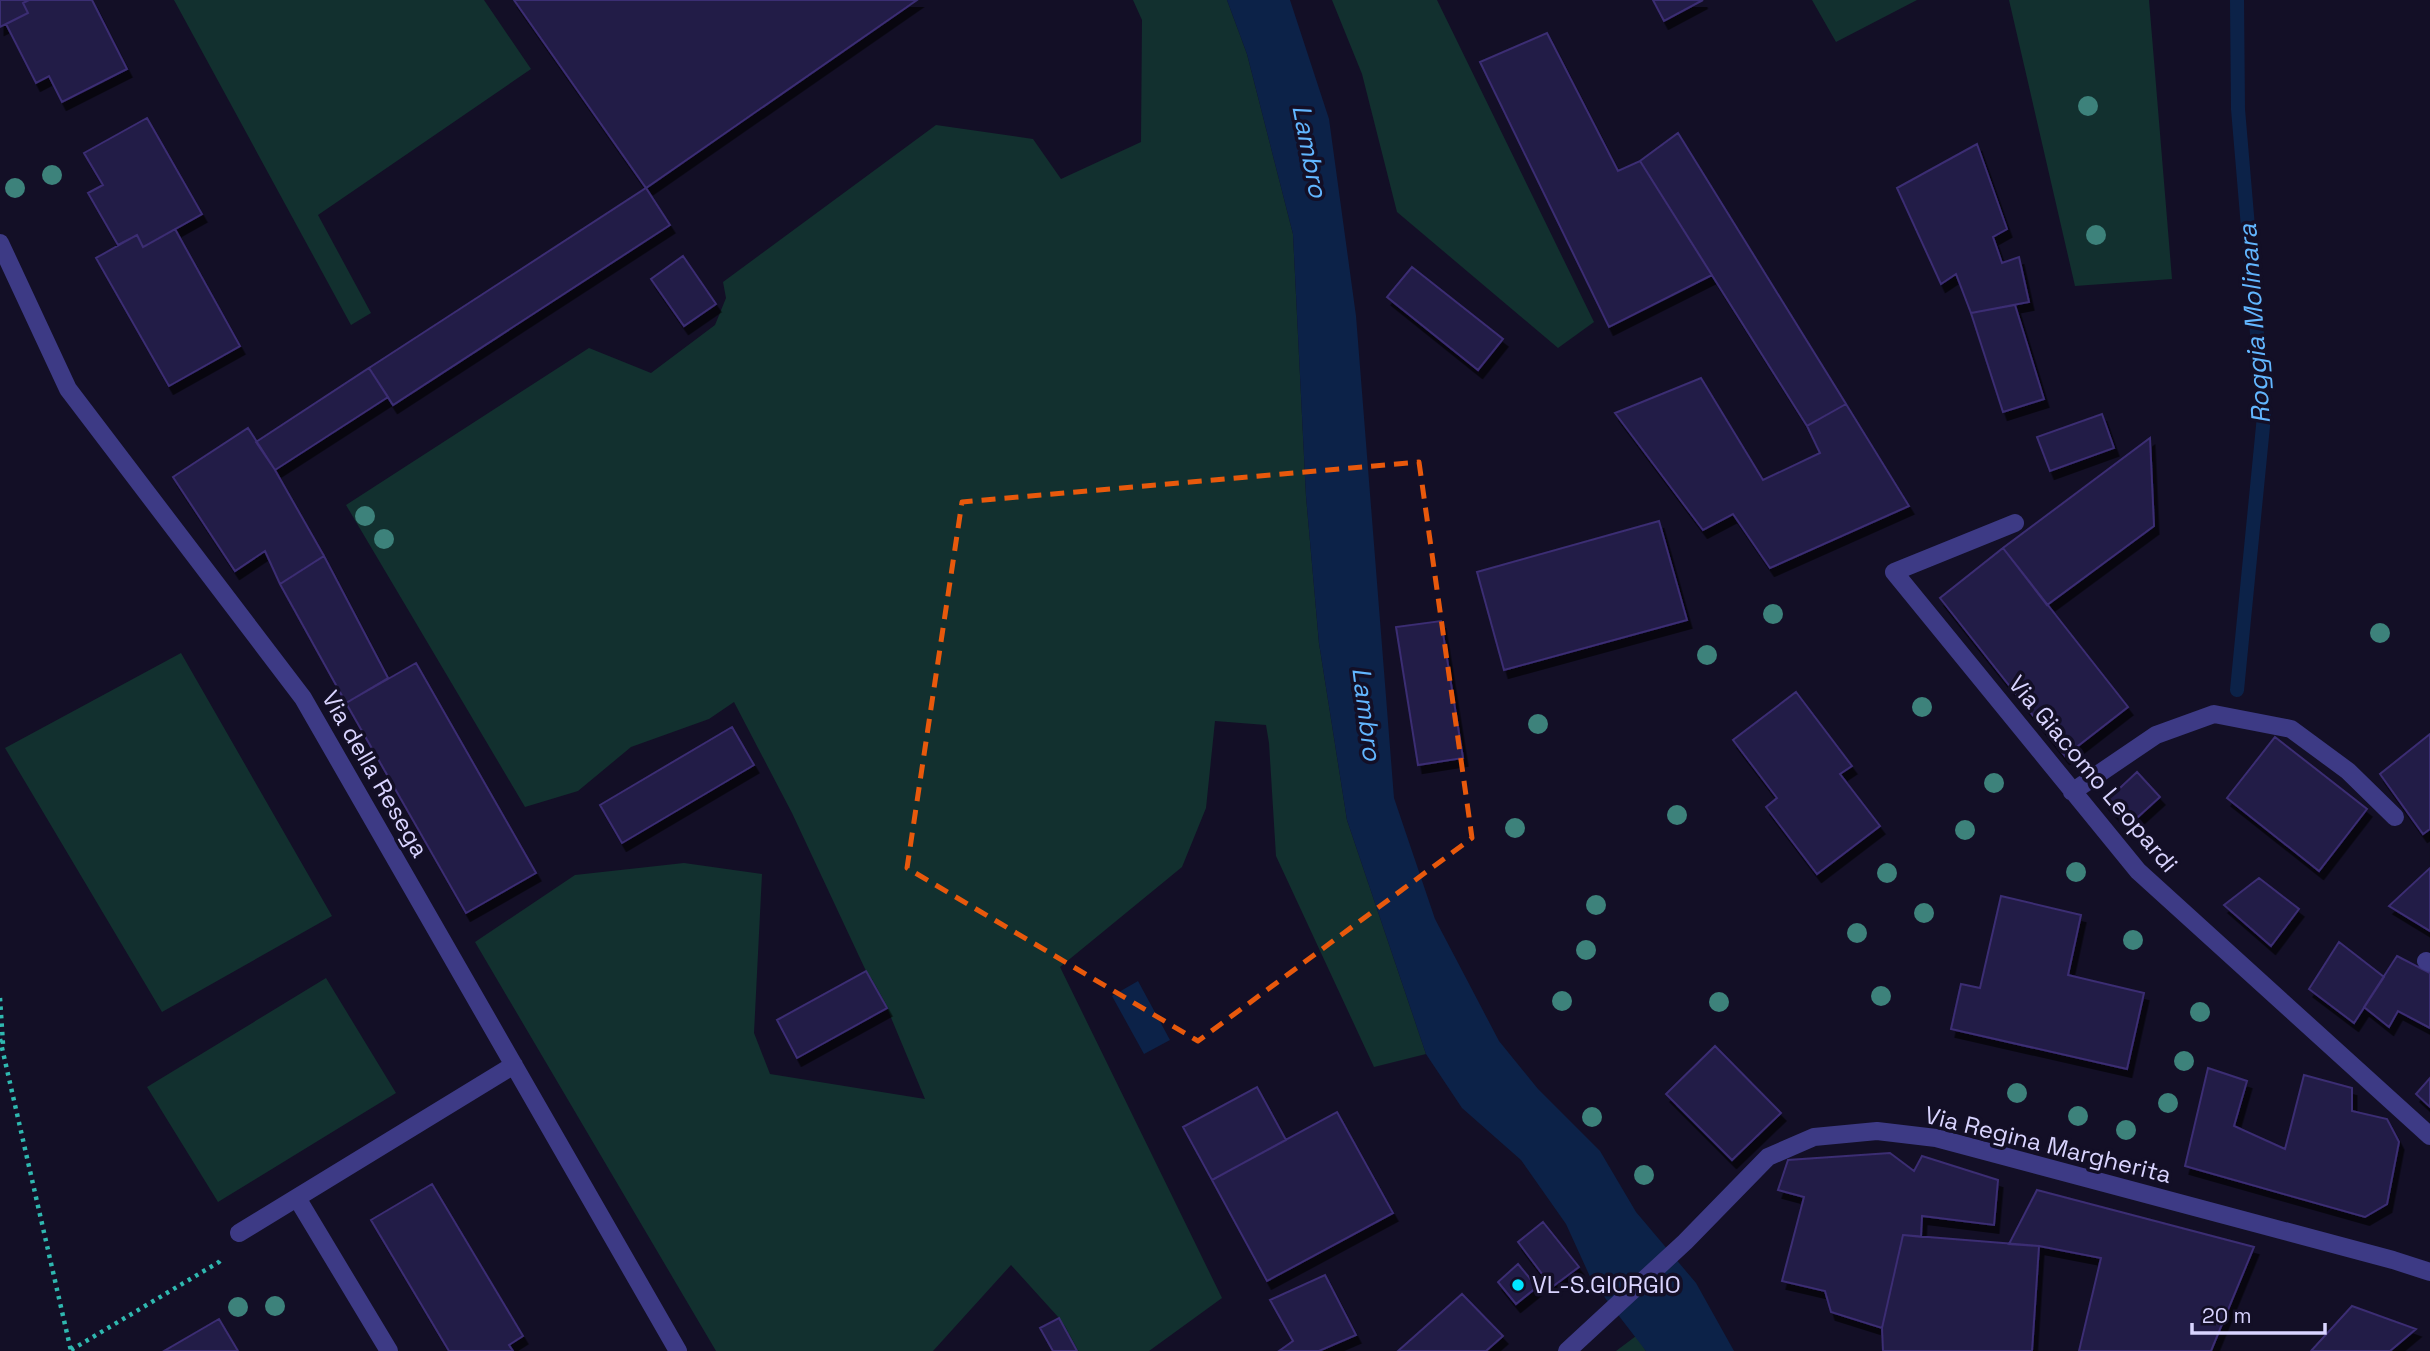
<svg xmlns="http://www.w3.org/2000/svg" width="2430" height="1351" viewBox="0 0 2430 1351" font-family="'Space Grotesk',sans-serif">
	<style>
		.green { fill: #12302f }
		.water { fill: #0c2248 }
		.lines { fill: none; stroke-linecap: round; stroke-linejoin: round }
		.stream { stroke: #0c2248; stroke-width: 14 }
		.building { fill: #241b47; stroke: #3b2d73; stroke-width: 2; filter: url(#shadow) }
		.path { stroke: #2fb8b0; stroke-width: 4.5; stroke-dasharray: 3.5 5; stroke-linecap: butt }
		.minor { stroke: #3d3a85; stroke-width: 18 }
		.tree { fill: #3d827b }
		.marked { fill: none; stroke: #e8590c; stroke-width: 5; stroke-dasharray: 14 9; stroke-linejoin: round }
		.poi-dot { fill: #00e5ff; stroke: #130f26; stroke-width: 2.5 }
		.labels { text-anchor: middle; stroke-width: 7; stroke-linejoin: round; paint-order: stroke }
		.street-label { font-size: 24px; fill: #d9d4ff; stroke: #130f26 }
		.poi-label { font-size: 24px; fill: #d9d4ff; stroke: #130f26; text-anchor: start }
		.water-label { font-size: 26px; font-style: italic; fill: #62b6ff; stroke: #130f26 }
	</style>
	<defs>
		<filter id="shadow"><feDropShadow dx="4.5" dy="8" stdDeviation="0" flood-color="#0009"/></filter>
	</defs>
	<rect width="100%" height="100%" fill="#130f26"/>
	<path class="green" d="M174 0H484L531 69 318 215 371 313 351 325Z
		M1133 0H1227L1247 54 1293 234 1306 496 1319 643 1347 820 1426 1054 1374 1067 1276 856 1269 743 1266 725 1215 721 1206 808 1182 867 1060 967 1222 1298 1149 1351H1077L1059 1318 1011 1265 933 1351H716L475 942 575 875 684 863 762 874 754 1033 770 1074 925 1099 887 1008 866 971 792 813 734 702 709 719 631 747 578 791 525 807 346 505 589 348 651 373 715 325 726 298 723 282 936 125 1033 139 1061 179 1141 142 1142 20Z
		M1332 0H1437L1594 322 1558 348 1397 212 1362 74Z
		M1812 0H1917L1836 42Z
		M2009 0H2149L2172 279 2075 286Z
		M181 653 332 916 162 1012 5 748Z
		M326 978 396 1093 218 1202 147 1087Z
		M1636 1336 1646 1351H1616Z"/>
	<path class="water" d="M1227 0H1290L1329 119 1356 316 1394 798 1435 919 1499 1041 1538 1089 1600 1151 1636 1212 1696 1283 1734 1351H1646L1592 1281 1566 1224 1521 1160 1462 1108 1426 1054 1347 820 1319 643 1306 496 1293 234 1247 54Z
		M1138 981 1170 1040 1144 1054 1112 996Z"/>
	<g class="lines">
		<path class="stream" d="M2237 690 2264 416 2238 109 2237 0"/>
	</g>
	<path class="building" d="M0 0H29L23 3 28 13 0 27Z
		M29 0H92L127 69 62 102 49 76 36 83 6 24 28 13 23 3Z
		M514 0H917L646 188Z
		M1653 0H1703L1664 21Z
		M1547 33 1618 171 1640 161 1712 275 1609 327 1480 62Z
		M147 118 202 214 143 247 137 235 118 245 88 193 103 185 84 153Z
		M1678 133 1846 404 1807 426 1640 161Z
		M1977 144 2007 229 1993 237 2002 263 2019 257 2029 302 1971 313 1956 274 1941 284 1897 188Z
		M646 188 670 225 393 405 369 368Z
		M175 229 240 346 169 386 96 258 137 235 143 247Z
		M683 256 716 304 684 326 651 279Z
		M1412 267 1503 339 1478 370 1387 297Z
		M2015 305 2044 399 2003 412 1971 313Z
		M369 368 388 397 275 470 256 442Z
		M1701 378 1763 480 1820 453 1807 426 1846 404 1909 506 1770 568 1733 514 1703 530 1615 413Z
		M2102 414 2114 448 2050 471 2037 437Z
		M248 428 275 470 324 556 280 584 265 551 235 571 173 477Z
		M2150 438 2154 526 2047 605 2003 548Z
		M1659 521 1687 620 1504 670 1477 572Z
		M2003 548 2128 707 2065 756 1940 598Z
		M324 556 388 678 346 703 280 584Z
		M1441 621 1463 758 1418 765 1396 627Z
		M416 663 536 873 466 913 346 703Z
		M1796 692 1852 766 1840 774 1880 826 1817 874 1766 807 1777 798 1733 740Z
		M732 727 754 765 622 843 600 805Z
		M2430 734V829L2423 834 2380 774Z
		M2275 737 2367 809 2319 871 2227 798Z
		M2137 772 2160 797 2128 826 2105 802Z
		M2430 868V931L2389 906Z
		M2259 878 2299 909 2271 946 2224 905Z
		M2001 896 2081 915 2068 975 2144 993 2127 1069 1951 1029 1961 984 1980 988Z
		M2339 942 2384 977 2354 1023 2309 989Z
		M2397 956 2430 973V1028L2398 1011 2389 1027 2364 1007Z
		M866 971 887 1008 797 1058 777 1020Z
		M1715 1046 1781 1113 1732 1160 1666 1094Z
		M2208 1068 2247 1081 2234 1126 2285 1149 2304 1075 2352 1088V1111L2387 1119 2399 1142 2387 1204 2365 1217 2185 1166Z
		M2430 1078V1107L2416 1094Z
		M1257 1087 1286 1140 1212 1180 1183 1127Z
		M1337 1112 1393 1213 1267 1281 1212 1180Z
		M1890 1153 1914 1171 1922 1156 1998 1180 1994 1225 1922 1216 1921 1237 1903 1235 1882 1328 1831 1312 1825 1291 1782 1281 1804 1197 1778 1190 1788 1160Z
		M432 1184 523 1336 509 1345 513 1351H449L371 1220Z
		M2037 1190 2254 1247 2211 1351H2079L2101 1258 2039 1246 2009 1244Z
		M1543 1222 1579 1267 1552 1287 1518 1242Z
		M1903 1235 2039 1246 2032 1351H1883L1882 1328Z
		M1518 1264 1537 1287 1516 1304 1498 1282Z
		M1325 1275 1356 1335 1319 1351H1279L1293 1341 1270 1300Z
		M1462 1294 1503 1336 1486 1351H1398Z
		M2352 1306 2416 1329 2390 1351H2311Z
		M1059 1318 1077 1351H1053L1040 1328Z
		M219 1319 238 1351H164Z"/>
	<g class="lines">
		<path class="path" d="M0 998 3 1044
			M0 1039 71 1351
			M71 1350 219 1262 222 1258"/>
		<path class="minor" d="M0 243 68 389 303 698 678 1351
			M2015 523 1894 572 2138 871 2430 1136
			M2072 792 2156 735 2214 714 2291 729 2348 771 2395 817
			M2426 961 2430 963
			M297 1198 389 1351
			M239 1233 514 1065
			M1567 1351 1685 1242 1768 1157 1814 1137 1877 1131 1936 1138 2393 1260 2430 1272"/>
	</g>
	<g class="tree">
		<circle cx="2088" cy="106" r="10"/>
		<circle cx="52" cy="175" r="10"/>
		<circle cx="15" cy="188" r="10"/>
		<circle cx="2096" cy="235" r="10"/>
		<circle cx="365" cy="516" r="10"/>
		<circle cx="384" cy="539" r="10"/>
		<circle cx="1773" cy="614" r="10"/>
		<circle cx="2380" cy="633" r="10"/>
		<circle cx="1707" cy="655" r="10"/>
		<circle cx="1922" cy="707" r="10"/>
		<circle cx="1538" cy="724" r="10"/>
		<circle cx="1994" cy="783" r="10"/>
		<circle cx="1677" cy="815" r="10"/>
		<circle cx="1515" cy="828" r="10"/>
		<circle cx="1965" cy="830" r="10"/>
		<circle cx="2076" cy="872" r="10"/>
		<circle cx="1887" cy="873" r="10"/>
		<circle cx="1596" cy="905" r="10"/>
		<circle cx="1924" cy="913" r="10"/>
		<circle cx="1857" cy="933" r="10"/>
		<circle cx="2133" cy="940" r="10"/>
		<circle cx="1586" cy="950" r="10"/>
		<circle cx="1881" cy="996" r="10"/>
		<circle cx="1562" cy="1001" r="10"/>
		<circle cx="1719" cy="1002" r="10"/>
		<circle cx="2200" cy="1012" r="10"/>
		<circle cx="2184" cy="1061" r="10"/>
		<circle cx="2017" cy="1093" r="10"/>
		<circle cx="2168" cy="1103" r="10"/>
		<circle cx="2078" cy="1116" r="10"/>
		<circle cx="1592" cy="1117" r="10"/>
		<circle cx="2126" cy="1130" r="10"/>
		<circle cx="1644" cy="1175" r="10"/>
		<circle cx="275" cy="1306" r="10"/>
		<circle cx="238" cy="1307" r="10"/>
	</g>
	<path class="marked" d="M1419 462 1472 838 1198 1041 907 868 962 502Z"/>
	<circle class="poi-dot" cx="1518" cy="1285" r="7"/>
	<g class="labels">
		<g class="street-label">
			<text transform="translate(375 774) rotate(60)" y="8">Via della Resega</text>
			<text transform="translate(2093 774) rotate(50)" y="8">Via Giacomo Leopardi</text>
			<text transform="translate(2048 1145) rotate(14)" y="8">Via Regina Margherita</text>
		</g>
		<g class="poi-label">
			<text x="1532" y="1293">VL-S.GIORGIO</text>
		</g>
		<g class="water-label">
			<text transform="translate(1310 151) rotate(79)" y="9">Lambro</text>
			<text transform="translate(2254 324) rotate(-94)" y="9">Roggia Molinara</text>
			<text transform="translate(1367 714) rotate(83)" y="9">Lambro</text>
		</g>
	</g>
	<path d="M2192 1323v10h133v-10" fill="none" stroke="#d9d4ff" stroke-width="3.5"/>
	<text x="2202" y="1323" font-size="21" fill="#d9d4ff" stroke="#130f26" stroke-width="5" paint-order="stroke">20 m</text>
</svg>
